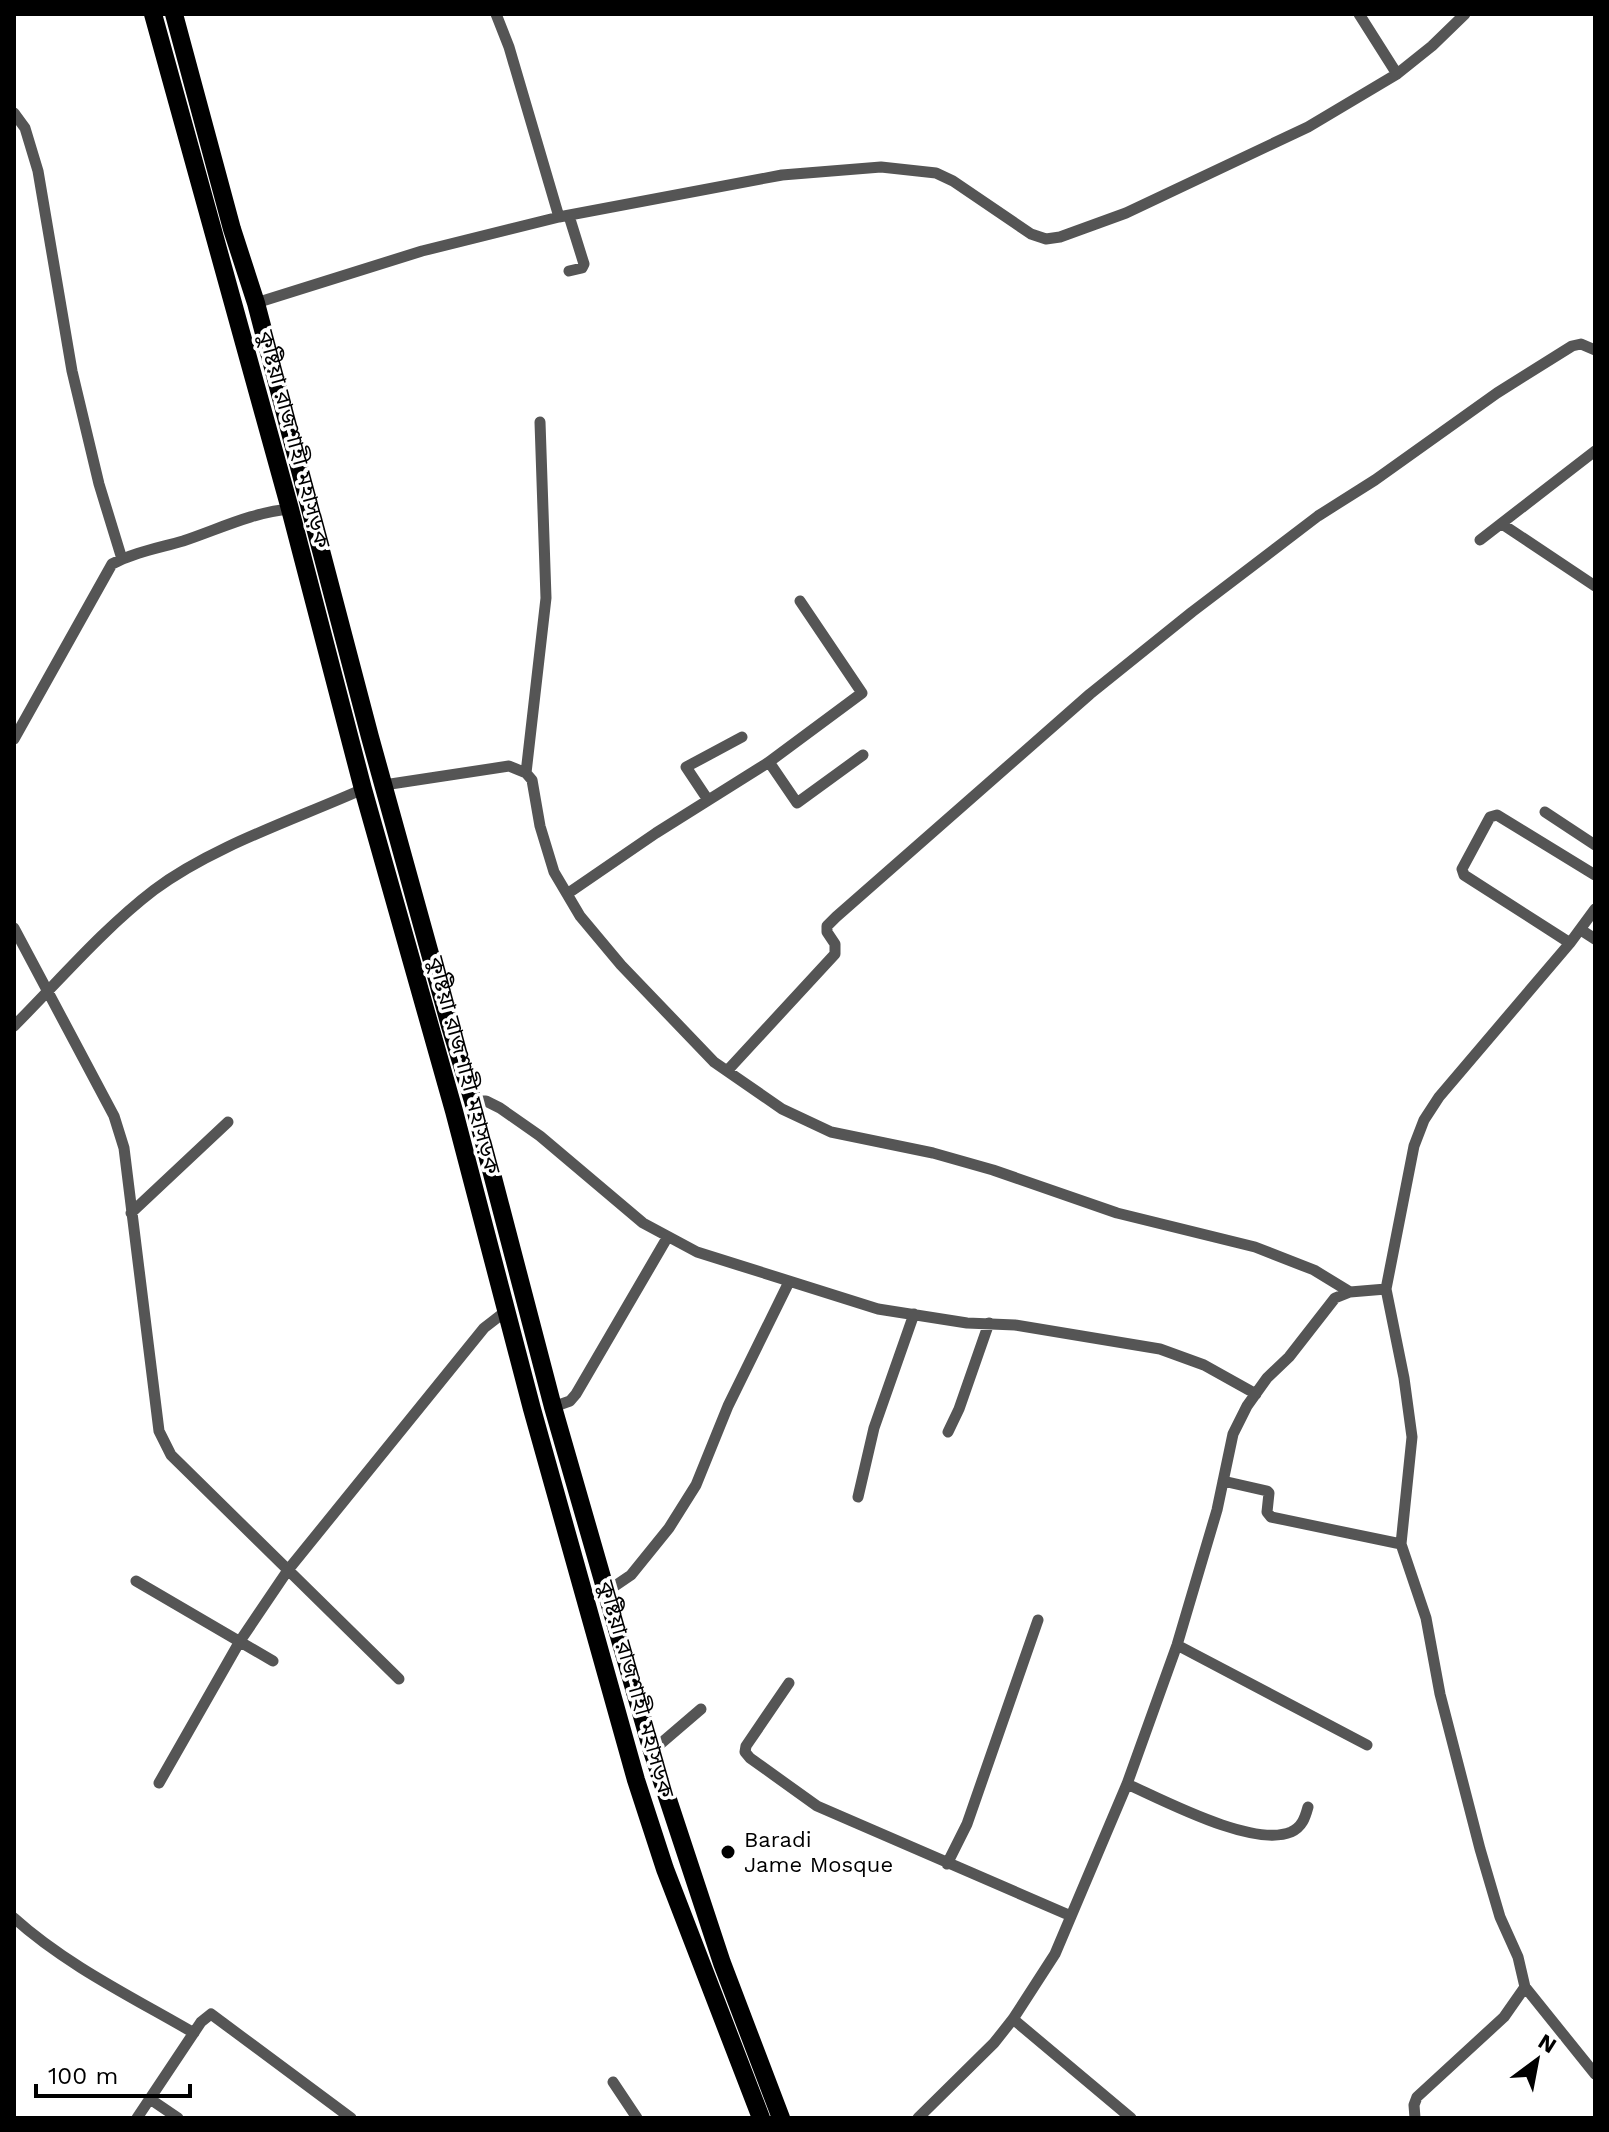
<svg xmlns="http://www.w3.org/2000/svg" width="1609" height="2132" viewBox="0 0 1609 2132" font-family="'Work Sans','Noto Sans Bengali',sans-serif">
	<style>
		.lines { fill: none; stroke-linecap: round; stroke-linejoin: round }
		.minor { stroke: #555; stroke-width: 11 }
		.trunk { stroke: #000; stroke-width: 18 }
		.poi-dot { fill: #000; stroke: #fff; stroke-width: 3 }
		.labels { text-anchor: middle; stroke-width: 7; stroke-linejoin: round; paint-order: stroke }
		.street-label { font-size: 22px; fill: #000; stroke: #fff }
		.poi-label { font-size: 22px; fill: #000; stroke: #fff; text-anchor: start }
	</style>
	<rect width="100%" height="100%" fill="#fff"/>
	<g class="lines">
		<path class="minor" d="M496 14 509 47 559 217
			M1359 14 1397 74
			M14 113 25 128 38 171 72 371 99 484 122 559
			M569 271 582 268 584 264 569 216
			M256 303 422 251 559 217 782 175 881 167 936 173 953 181 1031 234 1046 239 1060 237 1126 213 1308 127 1397 74 1432 46 1465 14
			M1502 524 1595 586
			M1480 540 1595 451
			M14 739 112 564C135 552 159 548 183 541 219 529 253 512 290 509
			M769 762 797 803 863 755
			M526 773 546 598 540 422
			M384 785 509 766 526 773 532 780 540 826 554 872 580 916 621 965 714 1062 782 1109 831 1132 933 1153 993 1170 1117 1213 1255 1247 1314 1270 1350 1292
			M708 800 686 767 742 737
			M1545 812 1595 845
			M567 894 656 833 769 762 862 693 800 601
			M14 928 114 1116 124 1148 159 1431 171 1455 399 1679
			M1581 930 1595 939
			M1570 943 1464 875 1462 869 1490 817 1497 815 1595 875
			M14 1026C59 981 103 929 154 890 213 846 296 819 363 789
			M727 1071 835 954V944L827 932V926L836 917 1090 694 1192 612 1318 516 1375 480 1497 393 1572 346 1581 344 1595 350
			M473 1101H486L500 1108 540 1136 643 1223 697 1252 878 1309 967 1323 1015 1325 1160 1349 1204 1365 1256 1394
			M131 1213 228 1122
			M1386 1289 1404 1378 1412 1437 1401 1544 1426 1618 1440 1694 1480 1849 1500 1917 1518 1957 1525 1987 1595 2074
			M553 1407 570 1401 576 1394 667 1238
			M948 1432 959 1409 989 1323
			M1223 1481 1267 1491 1269 1493 1267 1512 1271 1517 1401 1544
			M858 1497 874 1428 914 1314
			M136 1581 273 1661
			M606 1592 631 1575 669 1528 696 1485 728 1406 789 1282
			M1177 1645 1367 1745
			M789 1683 746 1746 745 1752 750 1758 817 1806 1071 1916
			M652 1751 701 1709
			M159 1783 240 1641 288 1570 484 1328 506 1311
			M1127 1784C1163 1800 1253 1848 1291 1832 1302 1827 1305 1818 1308 1807
			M947 1864 967 1824 1038 1620
			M14 1918C66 1965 134 1998 194 2033
			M1013 2019 1131 2118
			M613 2082 637 2118
			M150 2099 178 2118
			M137 2118 201 2022 211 2014 351 2118
			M918 2118 994 2043 1013 2019 1055 1954 1127 1784 1177 1645 1217 1510 1233 1434 1247 1406 1267 1378 1289 1357 1335 1298 1350 1292 1386 1289 1414 1146 1424 1120 1439 1097 1570 943 1595 909
			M1415 2118 1414 2105 1417 2097 1504 2017 1525 1987"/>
		<path class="trunk" d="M153 14 290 509 363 789 454 1111 532 1409 636 1780 665 1869 761 2118
			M174 14 232 229 256 303 370 737 450 1026 473 1101 553 1407 652 1751 722 1963 781 2118"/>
	</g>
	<circle class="poi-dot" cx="728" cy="1852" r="8"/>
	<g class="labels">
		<g class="street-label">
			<text transform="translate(295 439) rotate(75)" y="8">কুষ্টিয়া রাজশাহী মহাসড়ক</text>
			<text transform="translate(465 1065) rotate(75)" y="8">কুষ্টিয়া রাজশাহী মহাসড়ক</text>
			<text transform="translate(637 1689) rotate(74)" y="8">কুষ্টিয়া রাজশাহী মহাসড়ক</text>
		</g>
		<g class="poi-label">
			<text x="744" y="1847">Baradi<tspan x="744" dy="25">Jame Mosque</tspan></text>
		</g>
	</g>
	<rect width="1609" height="2132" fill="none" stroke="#000000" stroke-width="32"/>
	<g transform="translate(1537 2060) rotate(32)" stroke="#ffffff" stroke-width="6" paint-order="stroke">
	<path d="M0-6L14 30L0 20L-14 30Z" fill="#000000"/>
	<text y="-12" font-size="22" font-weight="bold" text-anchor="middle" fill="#000000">N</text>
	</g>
	<path d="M36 2084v12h154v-12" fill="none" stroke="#000000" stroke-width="4"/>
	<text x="48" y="2084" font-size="24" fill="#000000" stroke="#ffffff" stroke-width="6" paint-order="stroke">100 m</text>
</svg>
